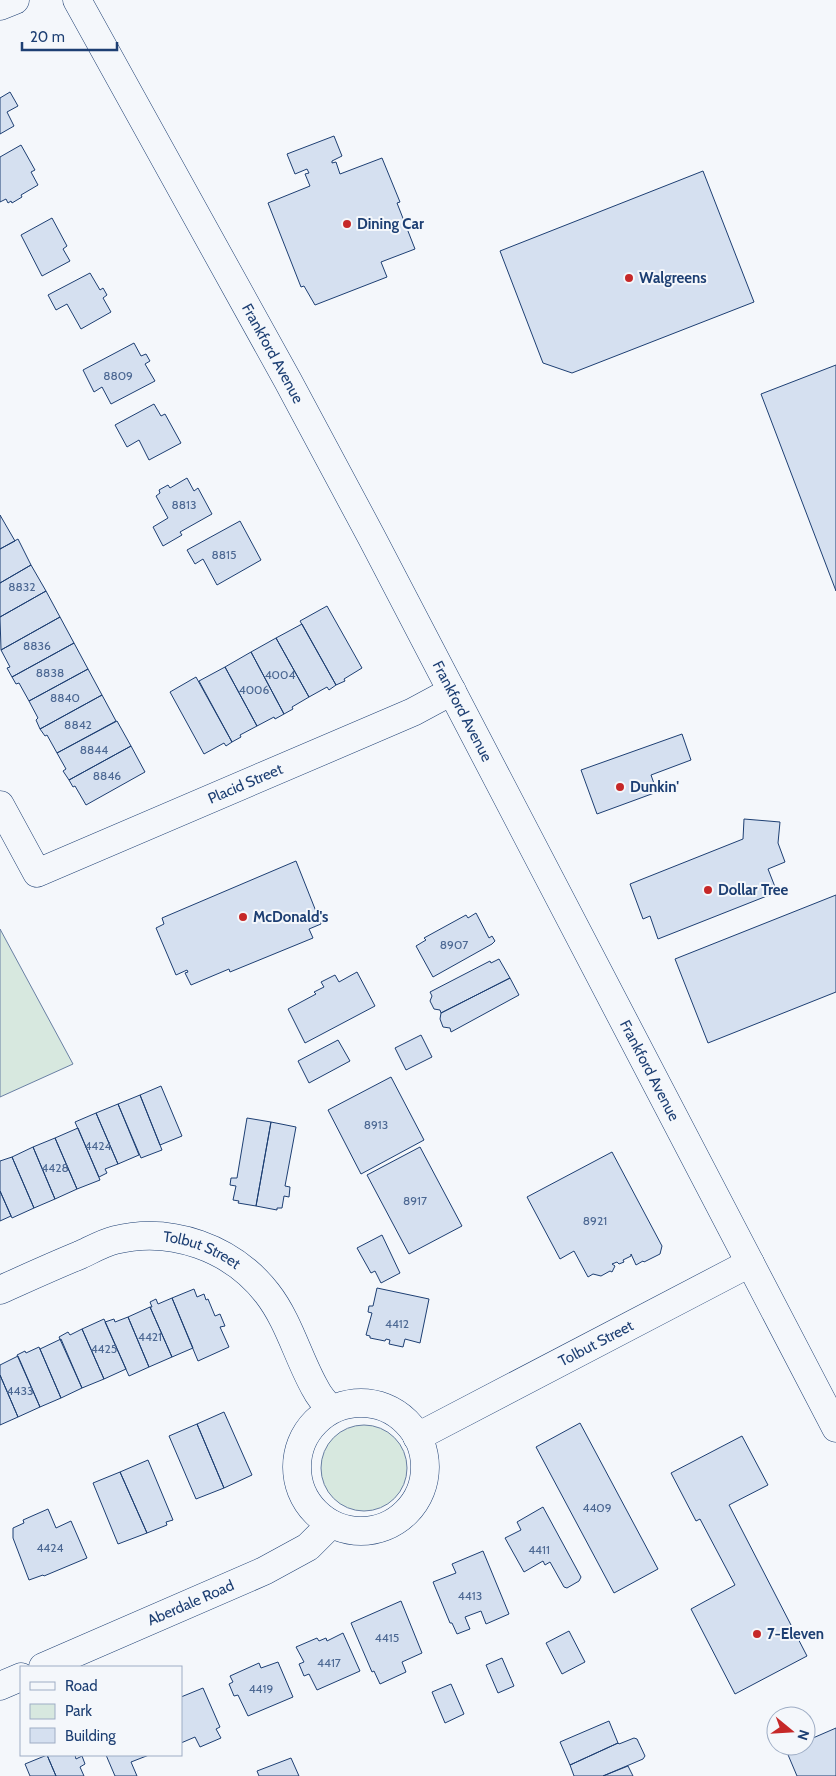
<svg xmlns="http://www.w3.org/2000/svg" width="836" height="1776" viewBox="0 0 836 1776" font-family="Cabin,sans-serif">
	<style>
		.green { fill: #d7e8df; stroke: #687fa3 }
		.building { fill: #d5e0f0; stroke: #1d3f73 }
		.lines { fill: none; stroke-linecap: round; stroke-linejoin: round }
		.minor-casing { stroke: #1d3f73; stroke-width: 29 }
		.major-casing { stroke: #1d3f73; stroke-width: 29 }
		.minor { stroke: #f4f7fb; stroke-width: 28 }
		.major { stroke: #f4f7fb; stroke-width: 28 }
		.poi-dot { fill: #c62828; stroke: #f4f7fb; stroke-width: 2 }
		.labels { text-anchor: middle; stroke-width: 4; stroke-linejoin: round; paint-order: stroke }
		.number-label { font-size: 12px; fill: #4b6792 }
		.poi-label { font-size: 15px; font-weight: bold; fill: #1d3f73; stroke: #f4f7fb; text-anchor: start }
		.street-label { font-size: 15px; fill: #1d3f73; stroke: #f4f7fb }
	</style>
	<rect width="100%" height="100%" fill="#f4f7fb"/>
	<path class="green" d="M0 929 73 1064 0 1097Z
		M321 1468a43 43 0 1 1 86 0a43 43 0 1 1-86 0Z"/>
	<path class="building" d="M10 92 18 106 7 112 14 126 0 134V98Z
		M334 136 342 156 332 161V163L336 162 340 174 382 158 400 202 397 203 415 249 381 262 387 277 315 305 304 286 301 287 268 203 310 186 305 174 309 173 307 169 295 174 287 154Z
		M21 145 35 170 31 172 38 185 21 195 22 197 12 203 11 201 8 203 6 199 0 202V157Z
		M703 171 754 302 572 373 543 363 500 251Z
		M52 218 67 246 63 249 70 261 42 276 21 235Z
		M90 273 100 290 103 288 107 295 103 298 111 312 81 329 67 304 56 310 48 295Z
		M134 343 141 356 146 354 150 361 145 364 155 381 111 404 102 387 94 392 83 370Z
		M836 365V591L761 394Z
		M154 404 161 416 165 414 181 443 149 460 139 440 127 447 115 425Z
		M187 478 194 491 198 488 212 514 180 532 182 535 163 546 153 527 168 518 156 496 160 493 159 490 168 485 170 488Z
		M0 515 15 541 0 549Z
		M240 521 261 560 217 585 203 559 195 564 187 550Z
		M18 539 31 565 0 583V549Z
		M31 565 46 591 0 617V583Z
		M46 591 60 617 1 650 0 617Z
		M327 606 362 668 344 679 345 681 336 685 300 621Z
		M60 617 74 643 12 677 7 668 10 667 1 650Z
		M302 624 336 685 329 690 327 687 309 697 276 638Z
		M276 638 309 697 292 707 293 709 284 714 251 652Z
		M74 643 88 669 29 701 19 683 16 684 12 677Z
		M251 652 284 714 275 719 274 717 257 726 225 667Z
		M225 667 257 726 240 735 241 737 232 742 199 681Z
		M88 669 102 695 40 729 36 720 38 718 29 701Z
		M196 677 232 742 226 746 224 743 204 754 170 692Z
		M102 695 116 721 57 753 47 735 45 736 40 729Z
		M117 721 131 746 69 780 63 771 66 769 57 753Z
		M682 734 691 760 651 775 657 792 597 814 581 770Z
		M131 746 145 772 86 805 75 786 73 787 69 780Z
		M744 819 780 822 778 843 785 862 768 869 777 892 658 939 650 916 643 919 630 884 743 839Z
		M296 861 321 924 309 929 313 938 230 972 229 969 191 985 185 973 188 972 187 970 176 975 156 928 164 924 162 918Z
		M836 895V992L708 1043 675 959Z
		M476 913 489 938 492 936 495 941 492 944 433 977 416 946 426 940 424 938 466 915 468 918Z
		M499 959 510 978 441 1013 440 1010 434 1009 430 1001 432 996 430 992 490 961 491 963Z
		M357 972 375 1006 305 1043 288 1009 316 994 314 992 324 987 321 982 335 975 339 982Z
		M510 978 519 995 451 1032 450 1028 443 1027 440 1019 441 1013Z
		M421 1035 432 1057 406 1070 395 1048Z
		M338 1040 350 1061 309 1083 298 1061Z
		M391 1077 424 1140 361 1174 328 1110Z
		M161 1086 182 1136 160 1145 140 1095Z
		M140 1095 162 1150 141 1158 118 1104Z
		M118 1104 139 1155 118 1164 96 1113Z
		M96 1113 118 1164 105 1169 107 1173 99 1177 75 1122Z
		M247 1118 271 1122 256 1206 238 1203 239 1201 233 1200 236 1186 230 1185 231 1178H237Z
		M271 1122 296 1127 285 1186 290 1187 289 1197 284 1196 282 1208H277V1210L256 1206Z
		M78 1128 100 1180 77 1189 55 1138Z
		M55 1138 77 1189 55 1199 33 1147Z
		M33 1147 55 1199 34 1208 12 1157Z
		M420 1147 462 1226 409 1254 367 1175Z
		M612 1152 662 1246 660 1254 644 1262 643 1261 636 1265 631 1254V1256L623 1260 624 1262 619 1264 617 1262 612 1264 615 1266 612 1272 610 1271 601 1276 593 1274 588 1277 574 1251 560 1259 527 1197Z
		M12 1157 34 1208 12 1218 0 1191V1161Z
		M0 1191 11 1216 0 1221Z
		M382 1235 400 1273 381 1283 375 1271 371 1273 357 1248Z
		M377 1288 429 1299 420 1343 405 1339 403 1347 389 1344 390 1340 386 1339 385 1341 370 1338V1336L366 1335 372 1313 368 1312 369 1306H373Z
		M194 1289 197 1297 204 1294 206 1300 208 1299 215 1316 220 1314 225 1326 220 1327 229 1347 198 1361 172 1298Z
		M172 1298 193 1348 172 1357 150 1307H152L150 1302 156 1299 158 1304Z
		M150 1307 172 1357 149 1367 128 1317Z
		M128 1317 149 1367 129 1376 105 1322 114 1319 115 1322Z
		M104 1319 126 1369 104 1379 82 1329Z
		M82 1329 104 1379 82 1388 59 1337 68 1332 70 1335Z
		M61 1339 82 1388 61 1398 40 1349Z
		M39 1347 61 1398 40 1407 17 1355 25 1351 26 1353Z
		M18 1356 40 1407 18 1417 0 1375V1365Z
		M0 1375 18 1417 0 1425Z
		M224 1412 252 1475 224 1488 197 1424Z
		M580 1423 658 1569 614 1593 536 1447Z
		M197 1424 224 1488 196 1499 169 1436Z
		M742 1436 768 1485 729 1505 807 1656 735 1694 691 1609 735 1585 700 1519 696 1521 671 1473Z
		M148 1460 173 1520 166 1522 167 1525 147 1533 120 1472Z
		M120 1472 147 1533 118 1544 93 1483Z
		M543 1507 581 1577 579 1581 567 1588 564 1587 550 1562 545 1565 543 1561 524 1572 505 1538 521 1530 517 1522Z
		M48 1509 56 1528 71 1521 87 1558 44 1576 43 1575 29 1580 13 1538V1528L24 1523 23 1520Z
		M483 1551 509 1614 486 1624 481 1611 465 1617 470 1629 457 1634 452 1623H450L433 1582 456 1573 452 1564Z
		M401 1601 422 1653 402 1662 406 1672 380 1684 374 1671 372 1672 351 1623Z
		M569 1631 585 1662 562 1674 546 1643Z
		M343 1633 360 1671 317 1690 309 1674 304 1676 299 1664 304 1662 296 1647 317 1638 319 1641 326 1638 327 1641Z
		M502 1658 514 1686 498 1693 486 1665Z
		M278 1662 293 1697 248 1716 238 1695 234 1696 229 1684 233 1682 230 1676 259 1663 261 1668Z
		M451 1684 464 1714 445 1723 432 1692Z
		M203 1688 220 1727 216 1729 221 1738 200 1747 195 1737 181 1743V1697Z
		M609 1721 618 1743 570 1765 560 1742Z
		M836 1728V1776H797L786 1750 795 1746H806V1741Z
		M634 1738 637 1739 645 1756 643 1759 603 1776H574L570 1765 618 1743 619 1744Z
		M47 1755 56 1776H30L25 1764Z
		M47 1755H75L76 1759 82 1756 85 1764 80 1767 84 1776H56Z
		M106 1755H149L131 1762 137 1776H115Z
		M291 1758 299 1776H259L257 1771Z
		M628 1766 633 1776H603Z"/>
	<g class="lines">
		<defs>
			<g id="minor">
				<path d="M0 6 15 0"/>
				<path id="s1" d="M0 805 37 873 413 712 452 691"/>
				<path id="s2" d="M0 1290C27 1278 53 1266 80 1255 91 1250 103 1243 115 1240 171 1226 232 1248 267 1293 289 1321 298 1358 315 1388 319 1396 325 1403 331 1409"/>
				<circle cx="361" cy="1467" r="64"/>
				<path id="s3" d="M417 1437 750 1263"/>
				<path id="s4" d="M43 1667 264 1571 308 1547 331 1524"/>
				<path d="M0 1686 21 1677"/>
			</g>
			<g id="major">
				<path id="s5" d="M77 0 288 381 372 538 836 1428"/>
			</g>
		</defs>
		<use href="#minor" class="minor-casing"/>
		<use href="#major" class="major-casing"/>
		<use href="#minor" class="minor"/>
		<use href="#major" class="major"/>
	</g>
	<g class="poi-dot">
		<circle cx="347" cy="224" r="5"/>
		<circle cx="629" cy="278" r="5"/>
		<circle cx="620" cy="787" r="5"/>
		<circle cx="708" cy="890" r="5"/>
		<circle cx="243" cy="917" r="5"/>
		<circle cx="757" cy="1634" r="5"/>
	</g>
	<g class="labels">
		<g class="number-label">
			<text x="118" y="380">8809</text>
			<text x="184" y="509">8813</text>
			<text x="224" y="559">8815</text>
			<text x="22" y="591">8832</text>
			<text x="37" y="650">8836</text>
			<text x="50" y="677">8838</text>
			<text x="280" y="679">4004</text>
			<text x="254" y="694">4006</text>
			<text x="65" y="702">8840</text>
			<text x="78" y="729">8842</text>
			<text x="94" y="754">8844</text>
			<text x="107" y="780">8846</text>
			<text x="454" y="949">8907</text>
			<text x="376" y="1129">8913</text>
			<text x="98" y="1150">4424</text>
			<text x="55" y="1172">4428</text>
			<text x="415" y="1205">8917</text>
			<text x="595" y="1225">8921</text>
			<text x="397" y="1328">4412</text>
			<text x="150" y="1341">4421</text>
			<text x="104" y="1353">4425</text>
			<text x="20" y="1395">4433</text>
			<text x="597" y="1512">4409</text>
			<text x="50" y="1552">4424</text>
			<text x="539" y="1554">4411</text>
			<text x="470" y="1600">4413</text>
			<text x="387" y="1642">4415</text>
			<text x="329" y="1667">4417</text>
			<text x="261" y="1693">4419</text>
		</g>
		<g class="poi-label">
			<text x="357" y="229">Dining Car</text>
			<text x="639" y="283">Walgreens</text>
			<text x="630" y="792">Dunkin'</text>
			<text x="718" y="895">Dollar Tree</text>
			<text x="253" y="922">McDonald's</text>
			<text x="767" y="1639">7-Eleven</text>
		</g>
		<g class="street-label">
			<text dy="5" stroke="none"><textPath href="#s5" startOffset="404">Frankford Avenue</textPath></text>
			<text dy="5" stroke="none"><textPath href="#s5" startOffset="809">Frankford Avenue</textPath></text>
			<text dy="5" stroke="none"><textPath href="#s1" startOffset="304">Placid Street</textPath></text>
			<text dy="5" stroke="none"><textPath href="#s5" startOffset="1214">Frankford Avenue</textPath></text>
			<text dy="5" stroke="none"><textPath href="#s2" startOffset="215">Tolbut Street</textPath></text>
			<text dy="5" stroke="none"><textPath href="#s3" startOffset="202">Tolbut Street</textPath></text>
			<text dy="5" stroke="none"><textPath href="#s4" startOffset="161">Aberdale Road</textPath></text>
		</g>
	</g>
	<rect x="20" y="1666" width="162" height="90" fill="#f4f7fb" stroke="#9eadc5"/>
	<rect x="30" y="1682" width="25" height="8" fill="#f4f7fb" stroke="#9eadc5"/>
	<text x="65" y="1691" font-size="15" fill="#1d3f73">Road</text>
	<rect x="30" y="1704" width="25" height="15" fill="#d7e8df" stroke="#9eadc5"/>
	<text x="65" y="1716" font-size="15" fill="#1d3f73">Park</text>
	<rect x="30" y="1728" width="25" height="15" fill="#d5e0f0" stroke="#9eadc5"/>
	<text x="65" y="1741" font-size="15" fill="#1d3f73">Building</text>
	<g transform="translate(791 1731) rotate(108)"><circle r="24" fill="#f4f7fb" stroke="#9eadc5"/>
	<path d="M0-4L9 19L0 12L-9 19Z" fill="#c62828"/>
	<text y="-8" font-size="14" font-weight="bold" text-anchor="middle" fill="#1d3f73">N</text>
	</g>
	<path d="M22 42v8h95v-8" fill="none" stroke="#1d3f73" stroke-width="2.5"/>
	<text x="30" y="42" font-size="15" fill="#1d3f73" stroke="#f4f7fb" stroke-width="4" paint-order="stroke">20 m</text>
</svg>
